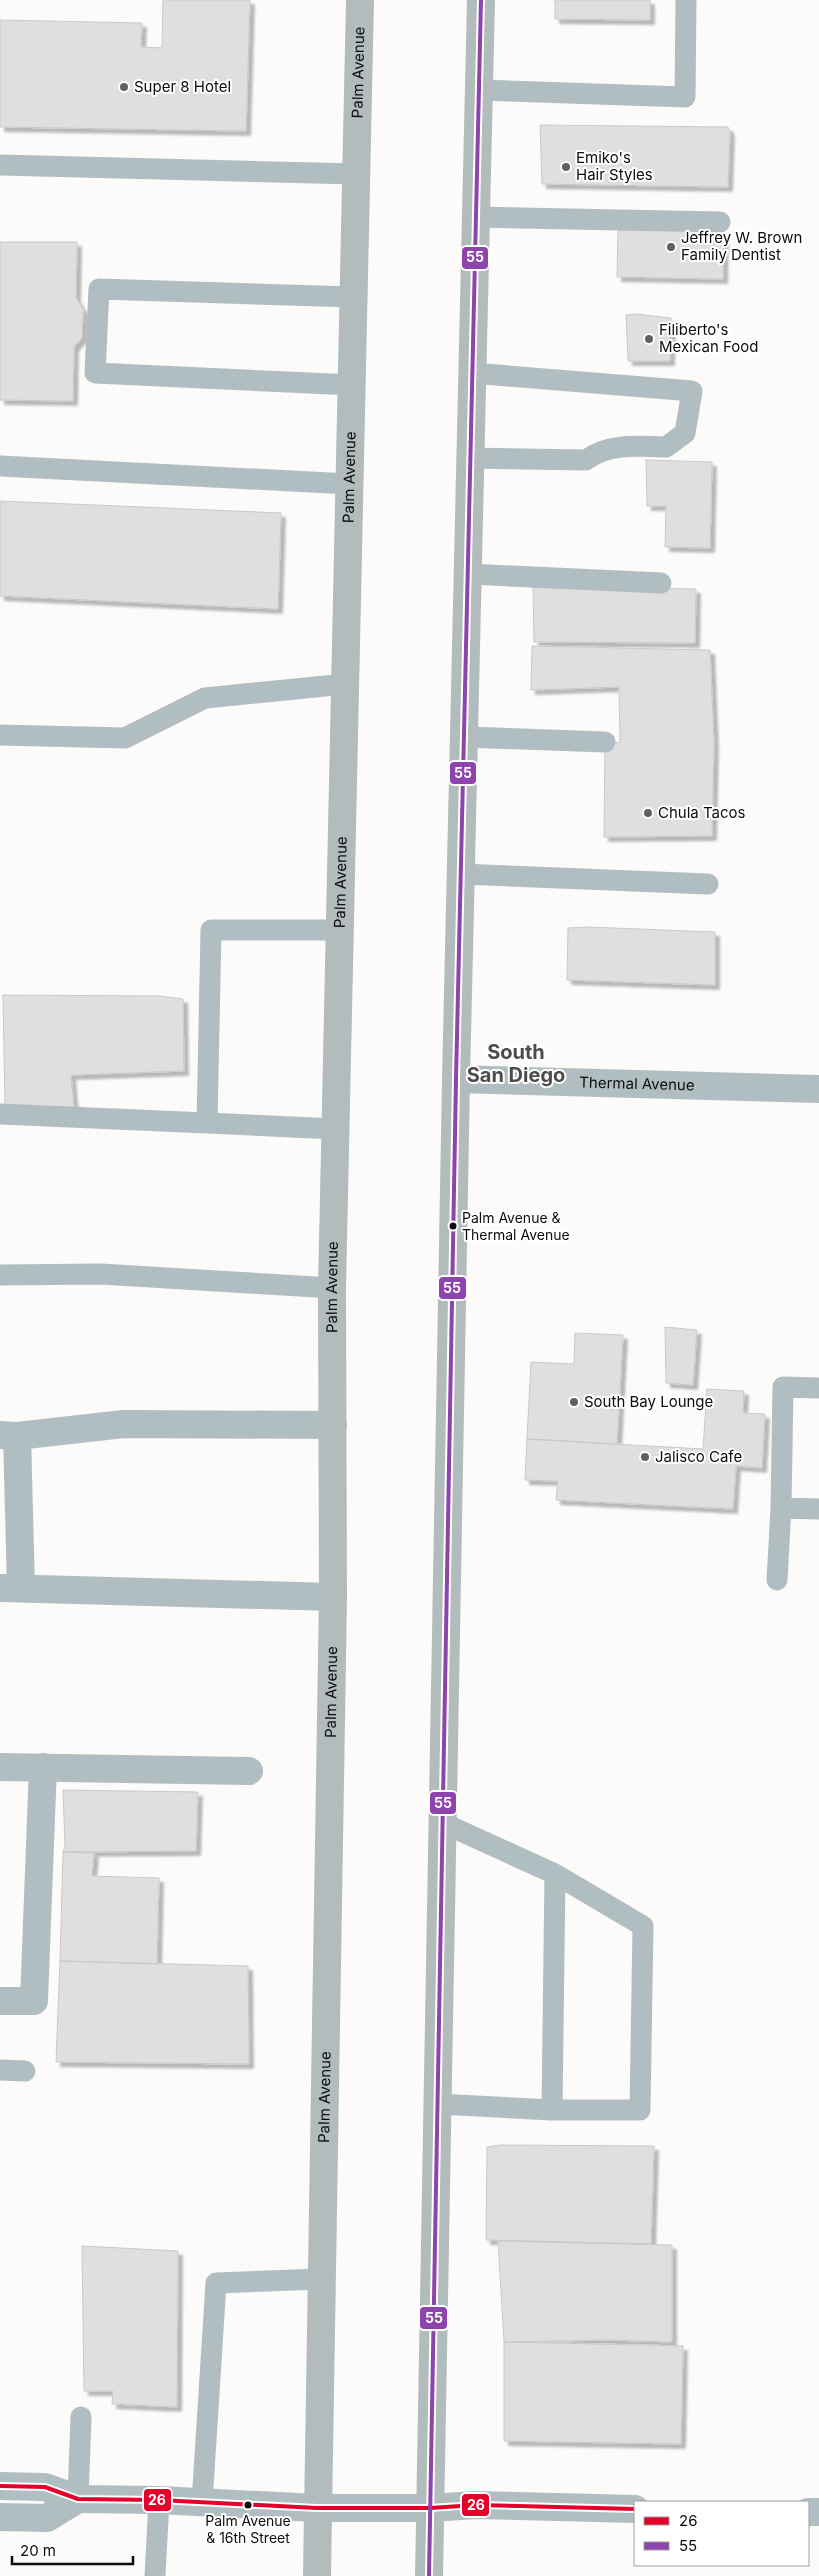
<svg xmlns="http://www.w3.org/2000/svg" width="819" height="2576" viewBox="0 0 819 2576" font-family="Inter,sans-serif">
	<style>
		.building { fill: #e0dede; stroke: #cbc8c8; filter: url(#shadow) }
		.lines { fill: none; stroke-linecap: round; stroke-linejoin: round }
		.service { stroke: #b0bec2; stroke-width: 21 }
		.minor { stroke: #b0bec2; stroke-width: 28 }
		.trunk { stroke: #b2bcbd; stroke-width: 28 }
		.bus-1-casing { stroke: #fff; stroke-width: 8 }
		.bus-2-casing { stroke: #fff; stroke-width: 8 }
		.bus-1 { stroke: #e4002b; stroke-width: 4 }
		.bus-2 { stroke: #8e44ad; stroke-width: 4 }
		.poi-dot { fill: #615f5f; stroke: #fff; stroke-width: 2 }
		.bus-dot { fill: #0d0b0b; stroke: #fff; stroke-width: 2 }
		.labels { text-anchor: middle; stroke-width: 4; stroke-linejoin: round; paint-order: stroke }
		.bus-label { font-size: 14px; fill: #0d0b0b; stroke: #fff; text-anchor: start }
		.street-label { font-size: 15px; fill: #0d0b0b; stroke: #fff }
		.poi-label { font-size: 15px; fill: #0d0b0b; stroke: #fff; text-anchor: start }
		.district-label { font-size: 20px; font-weight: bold; fill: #4f4b4c; stroke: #fff }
		.line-badge { stroke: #fff; stroke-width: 2 }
		.badge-label { font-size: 14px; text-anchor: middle; font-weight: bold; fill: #fff }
	</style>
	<defs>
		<filter id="shadow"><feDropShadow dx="4.5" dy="4.5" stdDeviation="1" flood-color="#0004"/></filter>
	</defs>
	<rect width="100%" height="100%" fill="#fdfafa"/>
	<path class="building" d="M163 0H250L246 131 0 127V20L142 23 141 47 162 48Z
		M555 0H650V20L555 19Z
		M540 125 728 127 730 132 728 187 542 184Z
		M618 230 724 231 723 279 617 277Z
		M0 242H77L76 298 83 310 82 338 74 347 73 401 0 400Z
		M636 314 671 318 670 361H628L626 315Z
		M646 460 712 462 710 548 665 547 666 506H647Z
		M0 501 281 513 278 609 0 596Z
		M533 586 696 589 695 643 534 642Z
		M532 646 710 650 714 744 712 836 604 837 605 745 620 742 619 687 531 690Z
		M588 927 715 932V985L567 980 568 928Z
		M3 995 160 996 183 999 184 1071 71 1075 74 1109 5 1106Z
		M665 1327 697 1330 693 1385 666 1383Z
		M575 1333 623 1335 617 1444 527 1439 531 1362 574 1364Z
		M707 1389 744 1391 743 1413 765 1414 762 1468 736 1466 733 1509 556 1500 558 1481 525 1480 527 1439 703 1449Z
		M63 1790 198 1792 196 1851 63 1852 65 1846Z
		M63 1852 94 1853 92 1876 159 1878 157 1964 60 1961Z
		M60 1961 248 1966 249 2064 56 2062Z
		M500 2145 654 2146 651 2244 486 2240 487 2147Z
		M498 2241 672 2245V2342L611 2340 504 2342Z
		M82 2246 178 2251 177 2407 112 2404 113 2391H84Z
		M504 2342 683 2346 681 2444 504 2441Z"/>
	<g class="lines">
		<path class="service" d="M479 90 685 97 686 0
			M0 165 356 174
			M476 217 720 222
			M353 385 95 373 99 289 353 297
			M471 458 586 460C608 443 639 446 666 447L685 433 692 391 472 373
			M0 466 349 484
			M468 574 661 583
			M0 735 125 738 205 698 345 684
			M464 737 605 742
			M461 874 708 884
			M0 1114 207 1123
			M335 1129 207 1123 211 930H339
			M0 1275 101 1274 332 1288
			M819 1388 783 1387 781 1508 819 1509
			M777 1580 781 1508
			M0 2070 25 2071
			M438 2104 552 2110 555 1874 443 1823
			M552 2110H640L643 1926 555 1874
			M78 2499 81 2417
			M202 2503 216 2283 321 2279
			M155 2576 159 2500"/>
		<g class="minor">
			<path id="s1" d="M456 1079 819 1089"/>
			<path d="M0 1435 17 1436 124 1424 333 1425"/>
			<path d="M17 1436 21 1588"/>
			<path d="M0 1588 333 1597"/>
			<path d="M0 1767 249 1771"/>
			<path d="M0 2001H34L43 1767"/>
			<path d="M0 2486 45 2487 78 2499 159 2500 317 2508H430L476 2505 635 2509"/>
			<path d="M808 2512H819"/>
			<path d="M0 2517 47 2518 78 2499"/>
		</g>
		<g class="trunk">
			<path id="s2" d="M317 2576 333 1597 332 1288 360 0"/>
			<path d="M429 2576 456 1079 481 0"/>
		</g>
		<defs>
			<path id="bus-1" d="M0 2486 45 2487 78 2499 159 2500 317 2508H430L476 2505 635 2509"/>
			<path id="bus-2" d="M429 2576 456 1079 481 0"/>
		</defs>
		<use href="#bus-1" class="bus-1-casing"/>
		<use href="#bus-2" class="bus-2-casing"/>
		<use href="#bus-1" class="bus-1"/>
		<use href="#bus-2" class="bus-2"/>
	</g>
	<g class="poi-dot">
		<circle cx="124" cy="87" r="5"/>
		<circle cx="566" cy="167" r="5"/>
		<circle cx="671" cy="247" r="5"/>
		<circle cx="649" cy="339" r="5"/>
		<circle cx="648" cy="813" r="5"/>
		<circle cx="574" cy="1402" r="5"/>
		<circle cx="645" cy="1457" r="5"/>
	</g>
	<g class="bus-dot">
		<circle cx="453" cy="1226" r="4.5"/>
		<circle cx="248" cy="2505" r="4.5"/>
	</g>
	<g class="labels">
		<g class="bus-label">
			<text x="462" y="1223">Palm Avenue &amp;<tspan x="462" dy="17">Thermal Avenue</tspan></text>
			<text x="248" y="2526" text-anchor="middle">Palm Avenue<tspan x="248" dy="17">&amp; 16th Street</tspan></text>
		</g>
		<g class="street-label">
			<text dy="5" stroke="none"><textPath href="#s2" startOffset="2504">Palm Avenue</textPath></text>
			<text dy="5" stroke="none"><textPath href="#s2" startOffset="2099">Palm Avenue</textPath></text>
			<text dy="5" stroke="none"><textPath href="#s2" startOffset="1694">Palm Avenue</textPath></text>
			<text dy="5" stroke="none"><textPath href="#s1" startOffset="181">Thermal Avenue</textPath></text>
			<text dy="5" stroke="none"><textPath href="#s2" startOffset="1289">Palm Avenue</textPath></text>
			<text dy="5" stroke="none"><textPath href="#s2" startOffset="884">Palm Avenue</textPath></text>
			<text dy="5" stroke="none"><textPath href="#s2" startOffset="479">Palm Avenue</textPath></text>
		</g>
		<g class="poi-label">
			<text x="134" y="92">Super 8 Hotel</text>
			<text x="576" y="163">Emiko's<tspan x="576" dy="17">Hair Styles</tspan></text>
			<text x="681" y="243">Jeffrey W. Brown<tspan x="681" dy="17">Family Dentist</tspan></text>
			<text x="659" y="335">Filiberto's<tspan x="659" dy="17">Mexican Food</tspan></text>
			<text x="658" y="818">Chula Tacos</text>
			<text x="584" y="1407">South Bay Lounge</text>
			<text x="655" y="1462">Jalisco Cafe</text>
		</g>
		<g class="district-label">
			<text x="516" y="1059">South<tspan x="516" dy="23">San Diego</tspan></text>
		</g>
	</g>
	<g class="line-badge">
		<rect x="461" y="246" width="28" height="24" rx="5" fill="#8e44ad"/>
		<rect x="449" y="761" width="28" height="24" rx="5" fill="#8e44ad"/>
		<rect x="438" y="1276" width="29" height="24" rx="5" fill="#8e44ad"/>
		<rect x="429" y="1791" width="28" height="24" rx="5" fill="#8e44ad"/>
		<rect x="419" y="2306" width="29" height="24" rx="5" fill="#8e44ad"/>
		<rect x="143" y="2488" width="29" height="24" rx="5" fill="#e4002b"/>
		<rect x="461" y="2493" width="29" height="24" rx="5" fill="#e4002b"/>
	</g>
	<g class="badge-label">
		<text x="475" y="262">55</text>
		<text x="463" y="778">55</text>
		<text x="452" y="1293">55</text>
		<text x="443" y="1808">55</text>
		<text x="434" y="2323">55</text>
		<text x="157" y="2505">26</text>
		<text x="476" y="2510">26</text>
	</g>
	<rect x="634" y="2501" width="175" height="65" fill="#ffffff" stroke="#9e9d9d"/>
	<rect x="644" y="2517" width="25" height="8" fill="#e4002b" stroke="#9e9d9d"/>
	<text x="679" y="2526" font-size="15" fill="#0d0b0b">26</text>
	<rect x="644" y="2542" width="25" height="8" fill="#8e44ad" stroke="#9e9d9d"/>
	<text x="679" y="2551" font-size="15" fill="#0d0b0b">55</text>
	<path d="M12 2556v8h121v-8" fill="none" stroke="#0d0b0b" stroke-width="2.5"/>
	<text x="20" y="2556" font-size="15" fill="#0d0b0b" stroke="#ffffff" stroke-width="4" paint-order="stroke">20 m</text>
</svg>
